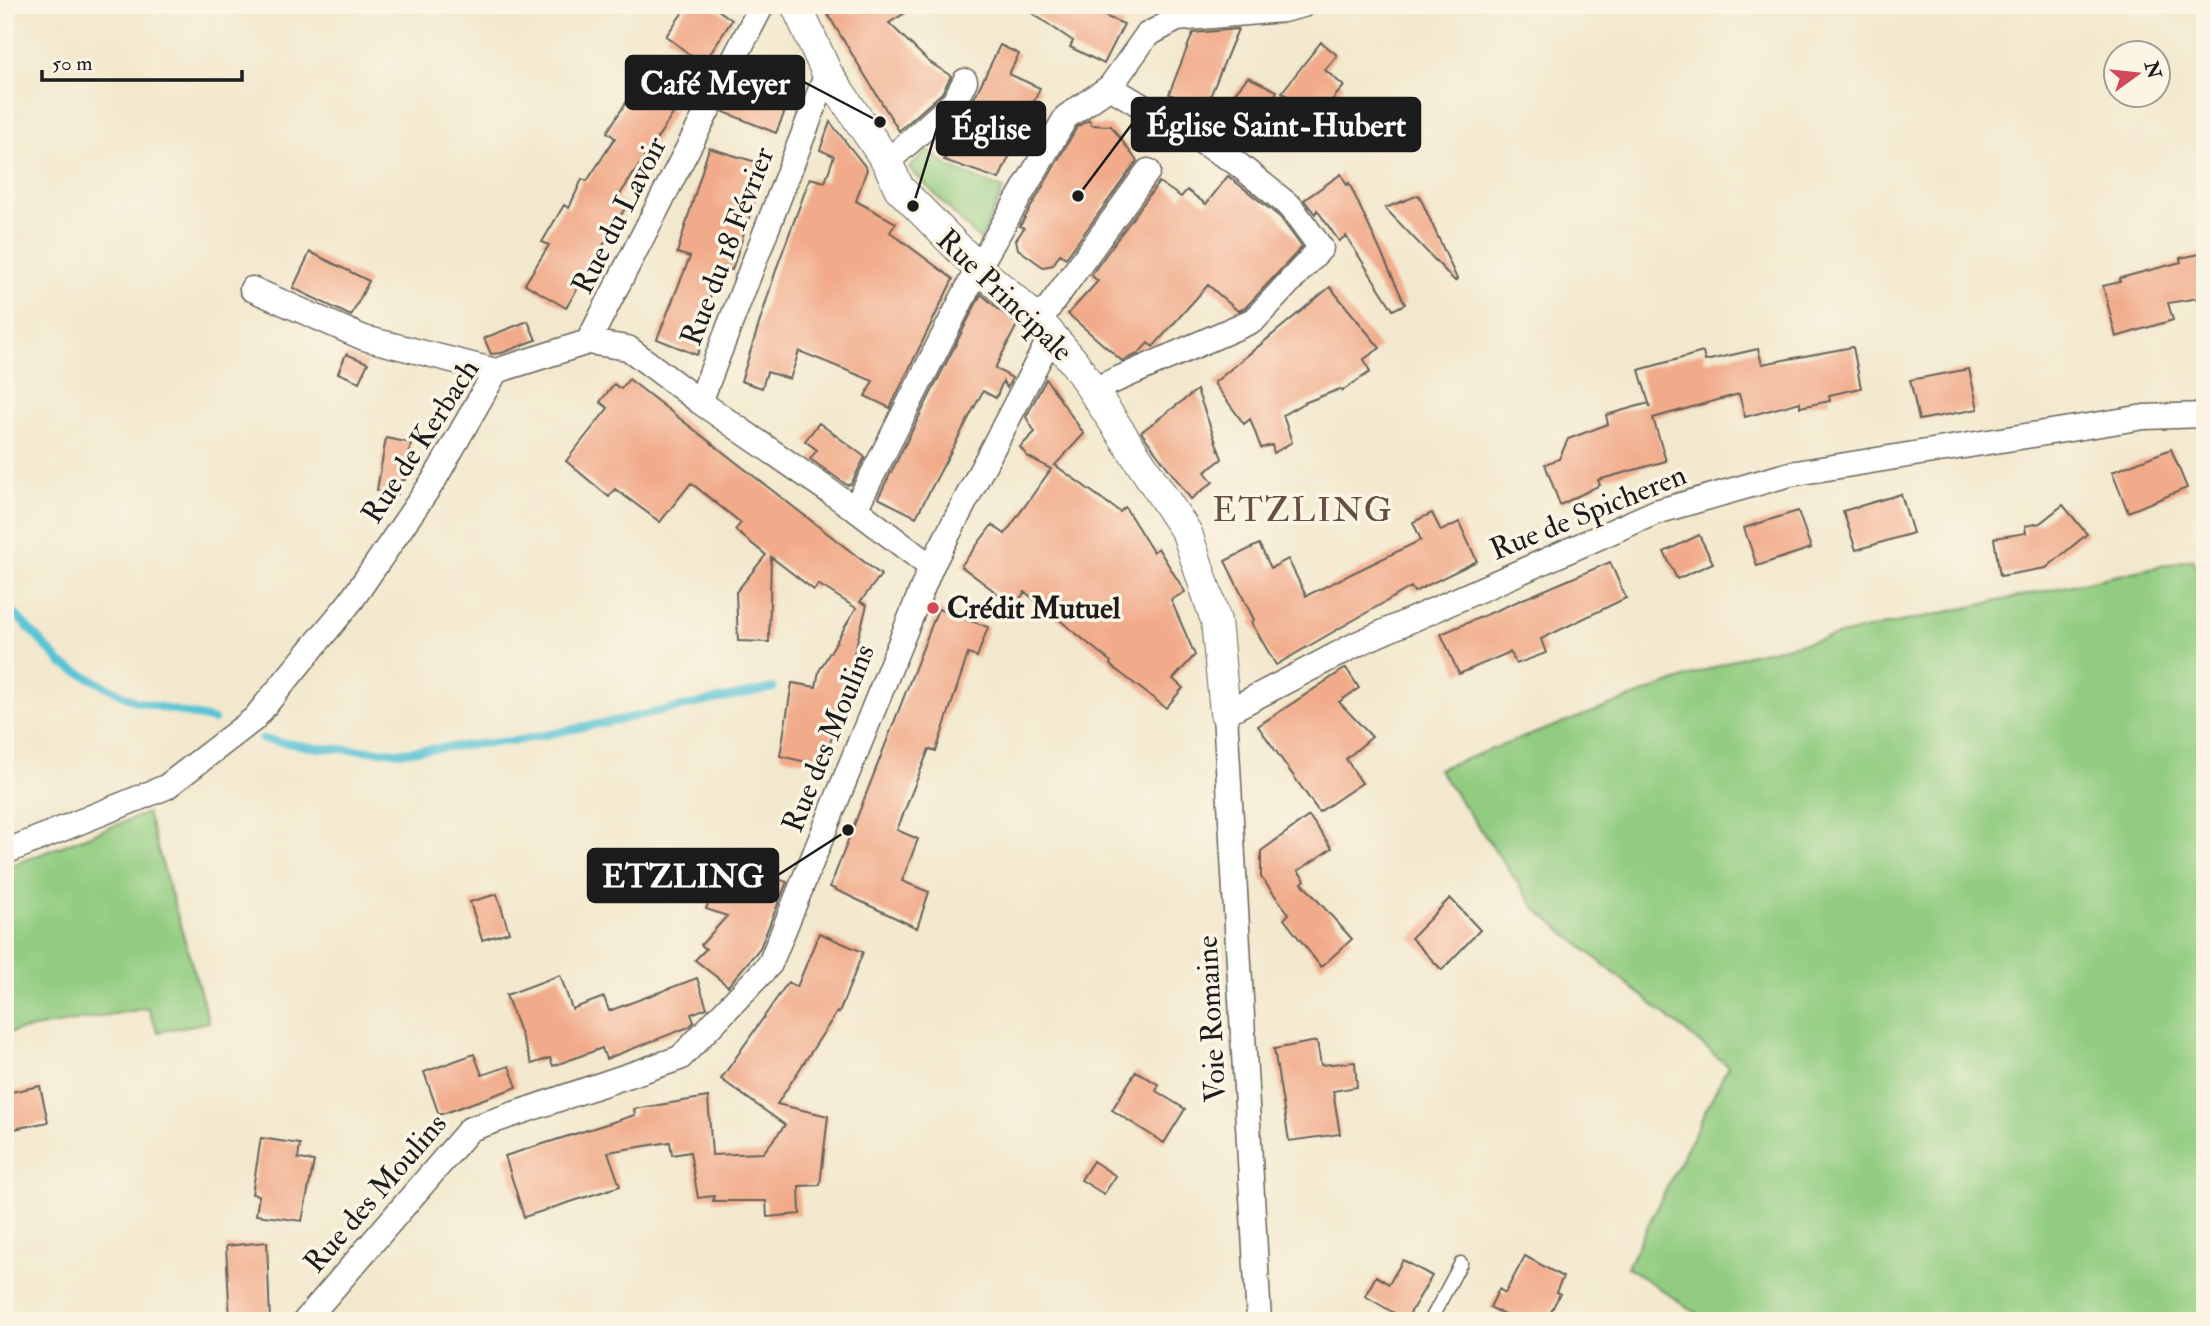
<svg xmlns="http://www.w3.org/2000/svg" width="2210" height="1326" viewBox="0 0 2210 1326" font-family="'IM FELL Double Pica',serif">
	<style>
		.green { fill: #91cc80; stroke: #56744e; stroke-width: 2 }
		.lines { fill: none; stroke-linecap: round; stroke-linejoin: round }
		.stream { stroke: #59c3d5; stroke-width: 8 }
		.building { fill: #f1ab8a }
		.service-casing { stroke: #67635a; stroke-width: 15 }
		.minor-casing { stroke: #67635a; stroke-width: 27 }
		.tertiary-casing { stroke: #67635a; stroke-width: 32 }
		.service { stroke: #fff; stroke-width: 12 }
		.minor { stroke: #fff; stroke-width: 24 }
		.tertiary { stroke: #fff; stroke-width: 30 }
		.poi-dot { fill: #d1495b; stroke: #fcf5e5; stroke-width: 2.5 }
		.labels { text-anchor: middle; stroke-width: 7; stroke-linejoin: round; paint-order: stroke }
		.street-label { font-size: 30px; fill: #1c1c1c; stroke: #fcf5e5 }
		.poi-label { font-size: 30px; font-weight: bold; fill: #1c1c1c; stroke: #fcf5e5; text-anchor: start }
		.quarter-label { font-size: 33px; letter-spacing: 2px; fill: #674e42; stroke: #fcf5e5 }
		.leader { fill: none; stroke: #1c1c1c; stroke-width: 2.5 }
		.callout-dot { fill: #1c1c1c; stroke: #fcf5e5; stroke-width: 2.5 }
		.callout { fill: #1c1c1c; stroke: #1c1c1c; stroke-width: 2.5 }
		.callout-label { font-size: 32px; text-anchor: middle; font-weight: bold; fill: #fff }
	</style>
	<rect width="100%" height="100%" fill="#fcf5e5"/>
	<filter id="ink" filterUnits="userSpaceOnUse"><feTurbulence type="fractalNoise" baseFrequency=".0143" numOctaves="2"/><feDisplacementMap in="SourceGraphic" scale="14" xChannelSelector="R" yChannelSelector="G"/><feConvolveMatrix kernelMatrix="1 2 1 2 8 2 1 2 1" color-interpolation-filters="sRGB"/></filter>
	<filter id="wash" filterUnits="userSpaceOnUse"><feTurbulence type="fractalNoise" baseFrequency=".00686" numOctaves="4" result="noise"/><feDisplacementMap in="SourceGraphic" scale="28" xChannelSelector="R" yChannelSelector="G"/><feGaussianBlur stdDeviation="1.57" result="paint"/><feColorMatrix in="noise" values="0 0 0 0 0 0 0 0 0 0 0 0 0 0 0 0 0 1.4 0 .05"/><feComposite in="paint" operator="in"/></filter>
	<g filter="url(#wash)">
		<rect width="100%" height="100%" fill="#f2e8cd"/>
		<path class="green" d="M928 150 949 167 1003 189 981 241 909 168Z
			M2193 559 2205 588V1321H1709L1627 1267 1728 1066 1537 910 1438 769 1747 655Z
			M147 813 209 1022 158 1032 148 1008 5 1033V868Z"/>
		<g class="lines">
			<path class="stream" d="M5 603 62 664 135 701 214 720
				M262 739 317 748 401 752 520 740 773 688"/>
		</g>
		<g id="blocks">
			<path class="building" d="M688 5H711L732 20 703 65 666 36Z
				M822 5H918L889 23 928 61 951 76 942 93 899 131Z
				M1020 5H1077L1124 24 1104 64 1070 47 1073 41Z
				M1238 29 1205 109 1169 94 1193 33Z
				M1321 42 1337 55 1325 70 1344 86 1315 120 1282 92Z
				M1000 45 1019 54 1009 74 1040 88 999 179 944 160Z
				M751 58 798 80 776 133 724 112Z
				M1248 77 1277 91 1258 131 1217 114Z
				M636 87 675 111 617 199 627 205 566 308 525 284 549 245 542 242 564 205 569 208 582 179 587 181 615 138 607 132Z
				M1089 120 1092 125 1111 126 1137 161 1066 258 1060 254 1053 265 1043 267 1018 249 1016 240 1024 228 1020 226 1077 127Z
				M830 122 867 169 856 201 896 223 890 232 953 279 890 408 865 396 873 381 799 351 790 379 767 372 762 388 741 381 777 267 810 178 825 182 834 156 820 150Z
				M709 148 766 165 732 270 723 267 707 304 717 308 697 355 657 339 690 257 677 253Z
				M1341 174 1347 185 1349 183 1405 304 1393 310 1346 236 1339 241 1317 210 1315 214 1304 200Z
				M1228 176 1280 217 1302 247 1245 308 1238 311 1208 285 1153 347 1148 343 1138 354 1122 361 1068 314 1098 281 1091 275 1159 182 1181 197 1187 190 1206 204Z
				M1419 195 1457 279 1455 281 1385 208Z
				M310 252 369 281 351 316 293 288Z
				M2205 253V297L2168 303 2173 320 2116 337 2103 286 2120 282V278L2181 262 2180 258Z
				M1330 287 1380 348 1364 359 1370 372 1342 391 1340 389 1304 403 1283 415 1292 442 1274 453 1272 445 1261 448 1250 419 1244 424 1214 383Z
				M981 294 1017 325 995 368 1012 378 1007 388 1003 381 996 398 983 391 916 517 878 498Z
				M528 321 536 340 502 353 491 354 484 338Z
				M1853 347 1861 388 1829 395 1830 401 1800 407V402L1745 417 1739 394 1653 418 1666 461 1598 480 1600 485 1560 505 1545 464 1559 459 1568 439 1608 424 1606 415 1649 403 1650 407 1639 370 1703 352 1705 361 1758 349 1762 364Z
				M346 354 368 363 359 382 338 373Z
				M1969 369 1978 409 1919 420 1910 380Z
				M629 379 881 575 860 602 867 605 824 766 780 756 792 683 816 687 819 671 856 608 818 584 814 590 771 557 769 642 738 641 736 592 766 555 735 530 741 523 691 483 660 522 615 489 609 497 566 461 608 408 600 402 614 384 621 389Z
				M1046 379 1084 434 1055 465 1120 512 1125 507 1153 552 1158 548 1185 592 1171 600 1195 655 1173 679 1183 688 1166 708 1110 665 1111 662 1025 592 1014 606 961 566 992 525 1005 534 1051 469 1027 456 1020 447 1035 432 1026 417Z
				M1197 390 1222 459 1205 472 1213 482 1191 499 1141 432Z
				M819 423 865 457 851 484 847 485 810 459 817 450 805 441Z
				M386 438 411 443 405 480H401L398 494 377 490Z
				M2171 449 2187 488 2128 512 2112 472Z
				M1901 494 1913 533 1856 550 1843 511Z
				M2063 505 2087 534 2046 568 2000 576 1994 538 2026 533 2025 526 2040 523Z
				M1798 511 1811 548 1757 566 1744 528Z
				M1432 513 1441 531 1459 522 1477 561 1414 592 1411 587 1276 665 1251 622 1254 620 1225 561 1259 544 1271 568 1288 559 1306 596 1421 540 1413 522Z
				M1699 535 1713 563 1677 579 1664 552Z
				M1610 562 1626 598 1541 639 1546 653 1516 664 1510 652 1459 674 1441 634Z
				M938 609 988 627 977 657 968 654 936 751 929 749 897 830 918 839 902 881 929 892 917 928 830 887Z
				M1346 668 1359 688 1339 702 1372 737 1346 759 1362 783 1319 812 1258 726Z
				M1309 816 1332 848 1298 871 1305 880 1302 883 1352 939 1321 967 1284 919 1289 914 1261 877V851Z
				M747 868 787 882 760 948 728 986 695 960 706 949 701 945 727 916 706 909 720 872 742 881Z
				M497 894 509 932 482 940 470 902Z
				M1450 898 1480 930 1442 970 1411 938Z
				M819 933 863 952 839 1013 837 1012 777 1104 828 1116 820 1185 799 1186 800 1214 767 1217 766 1201H713L714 1196 698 1198 690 1152 672 1155 670 1142 608 1152 620 1186 524 1217 505 1156 635 1115 634 1109 708 1097 712 1155 763 1153 785 1125 721 1079 788 982 797 987Z
				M560 975 572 1009 604 997 609 1011 697 978 707 1008 691 1014 694 1022 689 1027 606 1059 602 1048 553 1066 550 1058 532 1064 506 995Z
				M1317 1041 1321 1065 1355 1062 1357 1087 1333 1091 1340 1134 1289 1141 1274 1049Z
				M474 1054 482 1075 509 1066 517 1087 439 1115 424 1072Z
				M1136 1071 1159 1085 1156 1091 1185 1109 1164 1143 1112 1110Z
				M40 1086 48 1122 14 1129 6 1093Z
				M261 1138 300 1144 298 1159 314 1161 302 1221 256 1215 259 1195 252 1194Z
				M1093 1161 1116 1176 1104 1194 1081 1180Z
				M267 1242 270 1321H230L226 1246Z
				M1525 1256 1563 1277 1556 1292 1560 1294 1546 1321H1515L1490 1307 1499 1289 1505 1293Z
				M1403 1260 1432 1276 1406 1320 1365 1296 1376 1276 1389 1284Z"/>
		</g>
	</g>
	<g filter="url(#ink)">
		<use href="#blocks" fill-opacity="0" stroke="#67635a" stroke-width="2"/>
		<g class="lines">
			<defs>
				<path id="service" d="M1430 1321 1461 1263"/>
				<path id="minor" d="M887 162 954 102 965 81
					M252 289 364 338 496 371
					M1039 321 1148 171
					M588 342 762 5
					M1095 389 1254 320 1321 248 1291 207 1235 162 1110 87
					M700 402 827 73
					M855 509 978 268 1066 117 1110 87 1147 35 1177 19 1283 10 1303 5
					M5 852 166 787 254 719 351 601 434 480 496 371 588 342 628 348 700 402 855 509 931 567
					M305 1321 470 1129 680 1058 770 964 931 567 1051 336
					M1259 1321 1225 713 1359 643 1656 512 1790 474 2144 417 2205 415"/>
				<path id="tertiary" d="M796 5 827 73 887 162 899 188 978 268 1039 321 1074 362 1187 533 1216 621 1225 713"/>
			</defs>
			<use href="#service" class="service-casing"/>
			<use href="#minor" class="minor-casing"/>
			<use href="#tertiary" class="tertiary-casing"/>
			<use href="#service" class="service"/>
			<use href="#minor" class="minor"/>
			<use href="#tertiary" class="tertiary"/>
		</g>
	</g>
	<circle class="poi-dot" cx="933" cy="608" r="7"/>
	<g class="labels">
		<g class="street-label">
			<text transform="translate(619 215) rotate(-63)" y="10">Rue du Lavoir</text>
			<text transform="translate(727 246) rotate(-69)" y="10">Rue du 18 Février</text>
			<text transform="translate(1005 295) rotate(44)" y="10">Rue Principale</text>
			<text transform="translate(420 441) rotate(-57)" y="10">Rue de Kerbach</text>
			<text transform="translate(1588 512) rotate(-22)" y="10">Rue de Spicheren</text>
			<text transform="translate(828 738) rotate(-68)" y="10">Rue des Moulins</text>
			<text transform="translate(1211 1019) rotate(-93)" y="10">Voie Romaine</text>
			<text transform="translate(375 1193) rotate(-49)" y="10">Rue des Moulins</text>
		</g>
		<g class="poi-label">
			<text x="947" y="618">Crédit Mutuel</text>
		</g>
		<g class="quarter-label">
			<text x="1303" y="521">ETZLING</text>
		</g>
	</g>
	<path class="leader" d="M880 122L804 82M1078 196L1132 124M913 206L937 128M848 830L778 875"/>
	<g class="callout-dot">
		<circle cx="880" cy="122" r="7"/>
		<circle cx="1078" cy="196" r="7"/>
		<circle cx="913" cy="206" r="7"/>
		<circle cx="848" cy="830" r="7"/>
	</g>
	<g class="callout">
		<rect x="626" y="56" width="178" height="53" rx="7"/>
		<rect x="1132" y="98" width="288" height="53" rx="7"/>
		<rect x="937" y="102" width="108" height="53" rx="7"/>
		<rect x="588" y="849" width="190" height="53" rx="7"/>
	</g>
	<g class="callout-label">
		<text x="715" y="94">Café Meyer</text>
		<text x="1276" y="136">Église Saint-Hubert</text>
		<text x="991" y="139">Église</text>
		<text x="683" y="887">ETZLING</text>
	</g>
	<rect width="2210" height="1326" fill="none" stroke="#fcf5e5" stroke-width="28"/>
	<g transform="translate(2137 74) rotate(75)"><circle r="33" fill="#fcf5e5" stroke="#a29e95" stroke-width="2"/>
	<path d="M0-5L12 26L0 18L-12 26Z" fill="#d1495b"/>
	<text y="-10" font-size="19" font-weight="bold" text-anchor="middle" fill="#1c1c1c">N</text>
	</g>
	<path d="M42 70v10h200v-10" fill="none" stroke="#1c1c1c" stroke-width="3.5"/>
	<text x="52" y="70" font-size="21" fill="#1c1c1c" stroke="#fcf5e5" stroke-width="5" paint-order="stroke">50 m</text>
</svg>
